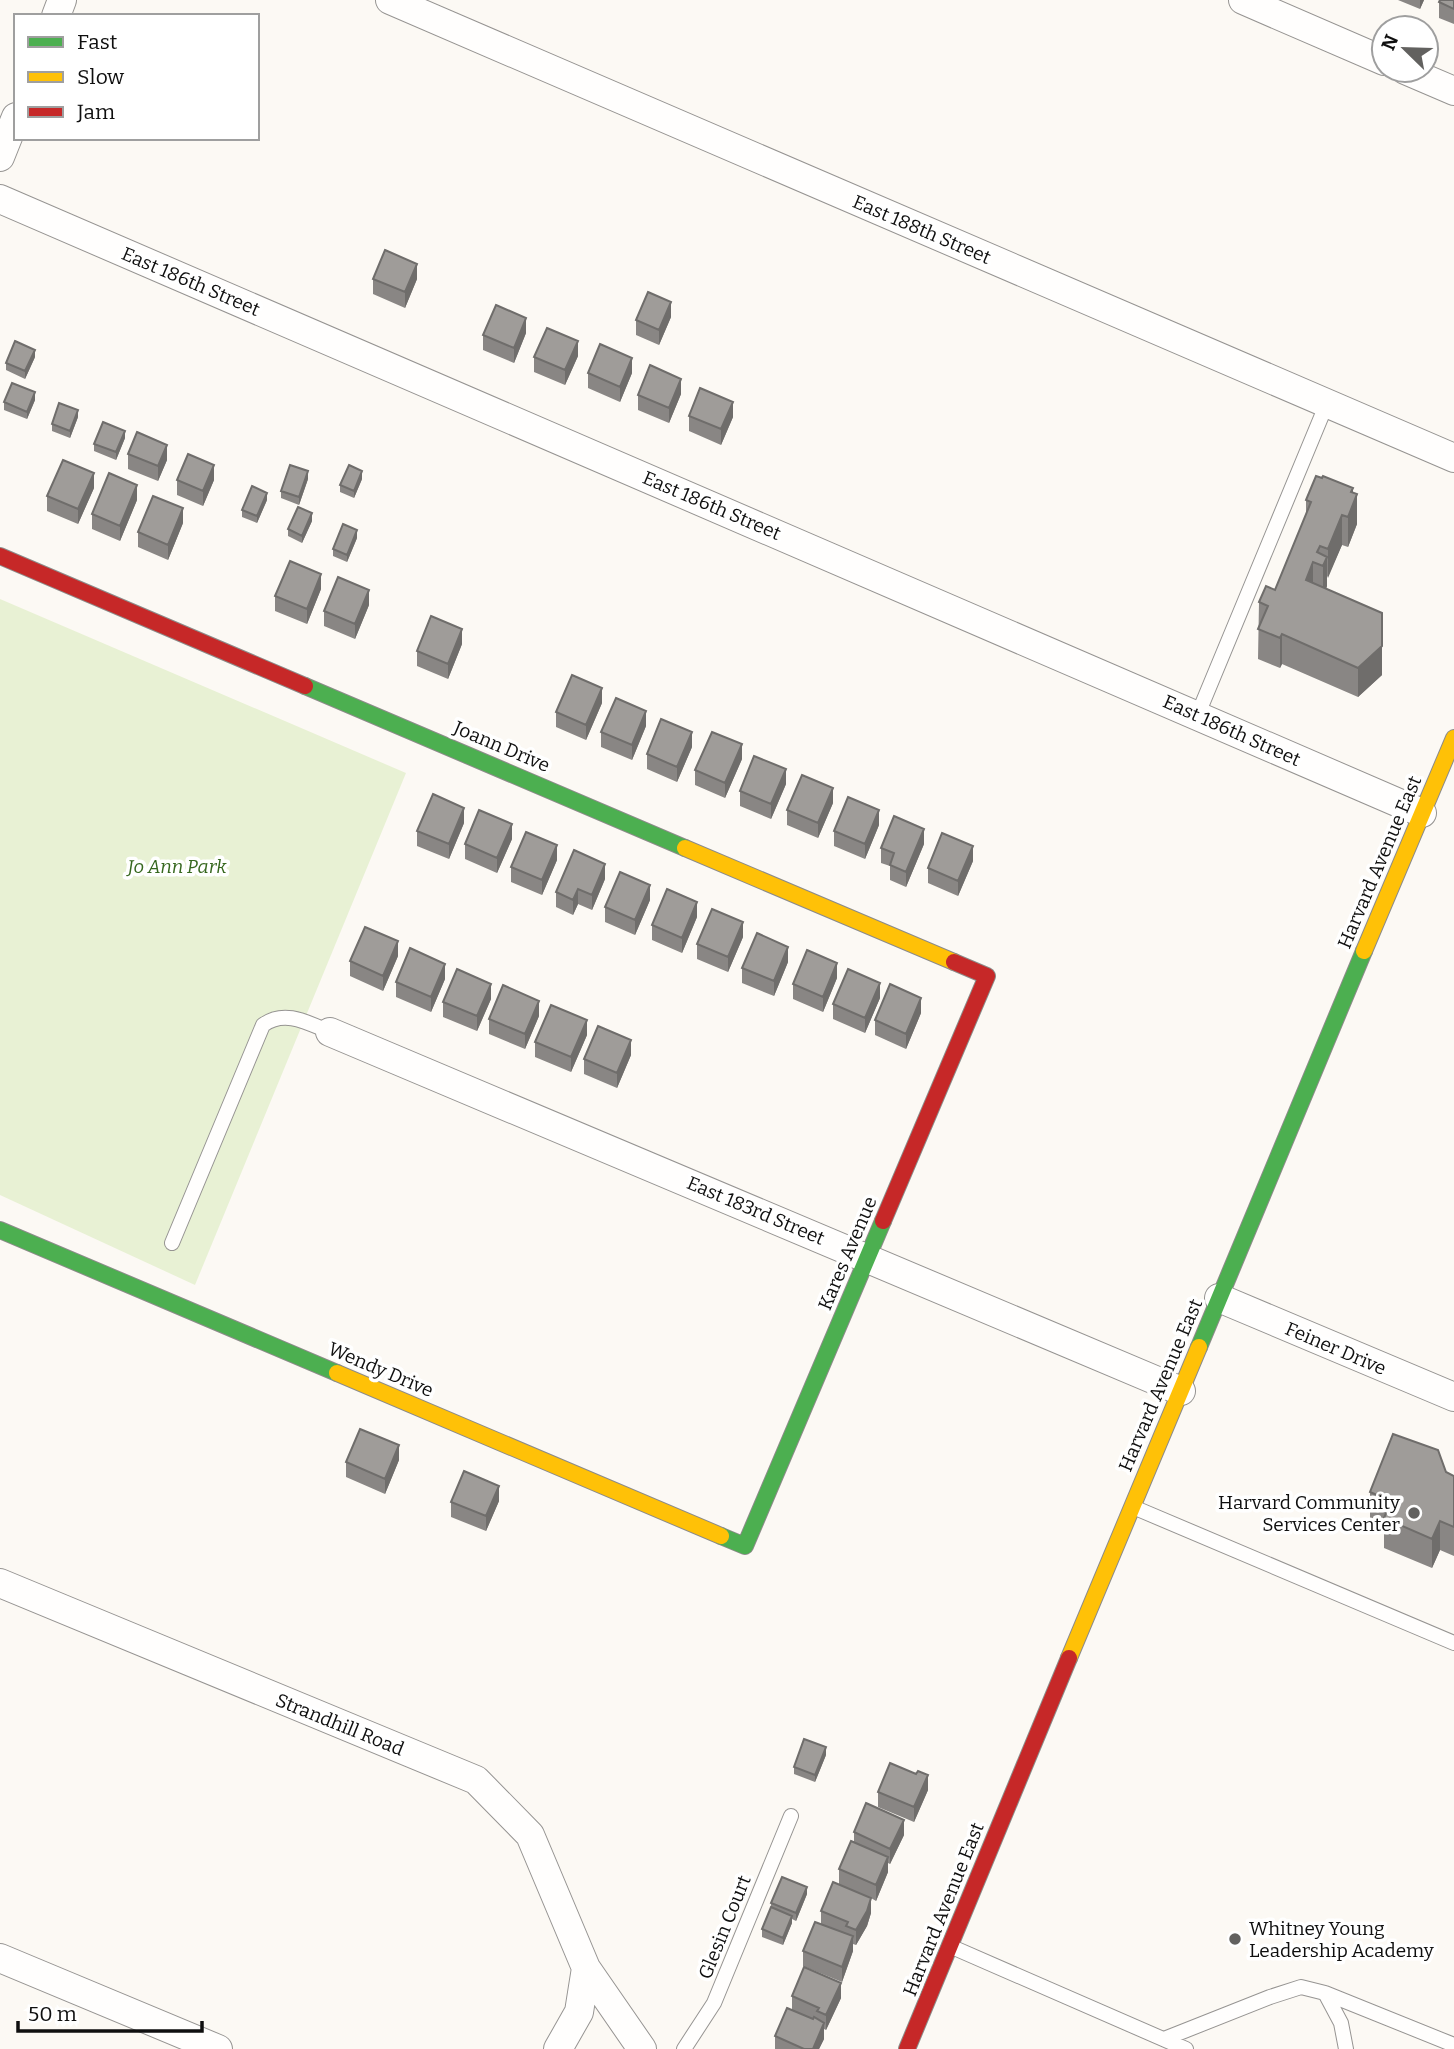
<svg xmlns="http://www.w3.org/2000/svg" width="1454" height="2049" viewBox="0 0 1454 2049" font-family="Bitter,serif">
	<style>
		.green { fill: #e8f1d4 }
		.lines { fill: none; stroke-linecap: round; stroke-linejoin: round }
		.lane-casing { stroke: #969492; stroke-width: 16 }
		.street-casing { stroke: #969492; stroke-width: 30 }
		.fast-casing { stroke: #8c8b89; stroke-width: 18 }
		.slow-casing { stroke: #8c8b89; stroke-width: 18 }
		.jam-casing { stroke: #8c8b89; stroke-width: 18 }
		.lane { stroke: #fffefd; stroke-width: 14 }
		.street { stroke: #fffefd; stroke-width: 28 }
		.fast { stroke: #4caf50; stroke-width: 16 }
		.slow { stroke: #ffc107; stroke-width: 16 }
		.jam { stroke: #c62828; stroke-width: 16 }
		.wall { fill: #898684 }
		.shaded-wall { fill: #6f6d6b }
		.building { fill: #9f9c99; stroke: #6f6d6b; stroke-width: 2 }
		.poi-dot { fill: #62615f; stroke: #fff; stroke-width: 2.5 }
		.labels { text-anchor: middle; stroke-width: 7; stroke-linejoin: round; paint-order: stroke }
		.street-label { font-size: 19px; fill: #0f0f0f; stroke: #fff }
		.park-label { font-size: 19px; font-style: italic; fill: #36671e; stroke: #fff }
		.poi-label { font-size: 19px; fill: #0f0f0f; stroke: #fff; text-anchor: end }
	</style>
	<rect width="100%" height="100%" fill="#fcf9f4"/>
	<path class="green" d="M0 599 406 773 195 1285 0 1195Z"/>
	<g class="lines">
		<defs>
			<path id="lane" d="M1198 714 1327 403
				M172 1243 263 1025C285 1009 308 1023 330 1032
				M1133 1507 1454 1643
				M952 1947 1186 2049
				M1325 1993 1454 2045
				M1164 2039 1270 1997 1301 1987 1325 1993 1341 2023 1346 2049
				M684 2049 714 2003 791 1816"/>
			<path id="street" d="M390 0 1454 458
				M1243 0 1384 61
				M56 16 62 0
				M1405 70 1454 91
				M0 157 16 117
				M0 199 1422 813
				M330 1032 1181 1391
				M1219 1298 1454 1397
				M0 1583 476 1780 530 1835 586 1968 642 2049
				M0 1958 218 2049
				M558 2049 579 2012 586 1968"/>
			<path id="fast" d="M305 686 685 848
				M0 1230 337 1373
				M1199 1347 1364 951
				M721 1536 745 1546 883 1221"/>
			<path id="slow" d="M685 848 954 962
				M1364 951 1454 738
				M337 1373 721 1536
				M1069 1658 1199 1347"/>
			<path id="jam" d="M0 556 305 686
				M883 1221 987 976 954 962
				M907 2049 1069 1658"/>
		</defs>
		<use href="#lane" class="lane-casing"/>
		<use href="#street" class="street-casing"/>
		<use href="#fast" class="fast-casing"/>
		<use href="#slow" class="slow-casing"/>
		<use href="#jam" class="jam-casing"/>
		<use href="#lane" class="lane"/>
		<use href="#street" class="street"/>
		<use href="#fast" class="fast"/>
		<use href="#slow" class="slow"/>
		<use href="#jam" class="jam"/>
	</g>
	<path class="wall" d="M1398 0H1424L1420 9Z
		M1454 0V24L1439 18V2Z
		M373 279H417L405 308 373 294Z
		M671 317 659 345 636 335V320Z
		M526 333 514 363 483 350V335Z
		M578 356 565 385 534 372V357Z
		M35 357 25 379 6 370V363Z
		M588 373H632L620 402 588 388Z
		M681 394 669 423 638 410V395Z
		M35 400 27 419 4 410V402Z
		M689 416 733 417 721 445 689 431Z
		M78 417 70 438 52 431V424Z
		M125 438 116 460 94 451V444Z
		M128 454 167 460 158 481 128 469Z
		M1322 478 1353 492 1357 524 1348 547 1342 545 1327 578V586L1326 589 1382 675 1358 697 1282 664 1280 668 1258 659 1259 602 1275 590 1306 514V500Z
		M308 479 299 505 281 498V491Z
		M362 479 354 498 340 492V485Z
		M177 480H214L203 506 177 495Z
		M94 488 78 524 47 511V496Z
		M137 500 120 541 92 529V514Z
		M267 500 257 523 242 517V510Z
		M312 521 302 543 288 536V529Z
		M183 523 168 560 138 547V532Z
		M357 538 347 562 333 556V549Z
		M321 589 307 624 275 611V596Z
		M369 605 355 639 324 626V611Z
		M462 644 448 679 417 666V651Z
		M602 703 586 740 556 727V712Z
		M646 726 632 760 601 747V732Z
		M692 747 677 782 647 769V754Z
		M742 759 725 798 695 785V770Z
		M786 784 771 819 740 806V791Z
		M833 803 818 838 787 825V810Z
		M464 823 449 859 417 846V831Z
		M879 825 865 859 834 846V831Z
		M512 839 497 873 465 859V844Z
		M924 844 906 887 890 880V866L881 863V848Z
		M557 860 542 895 511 882V867Z
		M973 861 958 896 928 883V868Z
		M605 879 592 910 578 904 573 915 556 907V892Z
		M650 900 635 935 605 922V907Z
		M697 917 682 953 652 940V925Z
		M743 937 728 972 697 959V944Z
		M398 956 383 991 350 976V961Z
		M788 962 774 996 742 983V968Z
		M837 978 823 1012 793 999V984Z
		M445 979 431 1012 396 997V982Z
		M880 998 865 1033 833 1019V1004Z
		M491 999 477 1031 443 1017V1002Z
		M921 1013 906 1049 875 1035V1020Z
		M539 1016 525 1049 489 1034V1019Z
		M587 1035 571 1072 535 1057V1042Z
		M631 1055 617 1088 584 1074V1059Z
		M399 1460 385 1494 346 1477V1462Z
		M1446 1472 1454 1476V1556L1440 1550 1432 1568 1384 1548V1527L1370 1521V1492Z
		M499 1501 486 1531 451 1517V1502Z
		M826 1755 815 1782 794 1774V1767Z
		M928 1790 914 1822 878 1807V1792Z
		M854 1832 904 1835 890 1864 888 1863V1872L876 1901 871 1898V1913L867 1926 856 1945 853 1944V1951L842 1982 803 1966V1951L821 1924V1911L839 1884V1869L854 1842Z
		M807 1894 796 1921 792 1919V1923L783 1945 762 1937V1929L771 1907V1903Z
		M792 1996 841 1998 826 2030 824 2029V2039L819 2049H775V2036L792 2010Z"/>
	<path class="shaded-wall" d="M1420 0H1424L1420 9Z
		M417 264V279L405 308V292Z
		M671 302V317L659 345V330Z
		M526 318V333L514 363V348Z
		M578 341V356L565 385V370Z
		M35 350V357L25 379V371Z
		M632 358V373L620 402V387Z
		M681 379V394L669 423V408Z
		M35 392V400L27 419V412Z
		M733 402V417L721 445V429Z
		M78 410V417L70 438V431Z
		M125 431V438L116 460V452Z
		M167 445V460L158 481V466Z
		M214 465V480L203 506V491Z
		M308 471V479L299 505V497Z
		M362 471V479L354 498V491Z
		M94 473V488L78 524V509Z
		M137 485V500L120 541V526Z
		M1353 488V505L1357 494V524L1348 547V517L1351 492Z
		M267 493V500L257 523V516Z
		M183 508V523L168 560V545Z
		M312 513V521L302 543V536Z
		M1342 515V545L1328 578V549Z
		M357 530V538L347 562V555Z
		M1327 557V586L1323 596V566Z
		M1313 562V592L1306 580Z
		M321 574V589L307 624V609Z
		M369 590V605L355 639V624Z
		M1382 613V675L1358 697V668Z
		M462 629V644L448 679V664Z
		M1282 634V664L1280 668V638Z
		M602 688V703L586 740V725Z
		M646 711V726L632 760V745Z
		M692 732V747L677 782V767Z
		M742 744V759L725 798V783Z
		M786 769V784L771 819V804Z
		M833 788V803L818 838V823Z
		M464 808V823L449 859V844Z
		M879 810V825L865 859V844Z
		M512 824V839L497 873V858Z
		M924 829V844L906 887V872Z
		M557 845V860L542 895V880Z
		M973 846V861L958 896V881Z
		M605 864V879L592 910V895Z
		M650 885V900L635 935V920Z
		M578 889V904L573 915V900Z
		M697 902V917L682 953V938Z
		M743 922V937L728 972V957Z
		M398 941V956L383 991V976Z
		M788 947V962L774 996V981Z
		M837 963V978L823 1012V997Z
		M445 964V979L431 1012V997Z
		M880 983V998L865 1033V1018Z
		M491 984V999L477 1031V1016Z
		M921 998V1013L906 1049V1034Z
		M539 1001V1016L525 1049V1034Z
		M587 1020V1035L571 1072V1057Z
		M631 1040V1055L617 1088V1073Z
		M399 1445V1460L385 1494V1479Z
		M499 1486V1501L486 1531V1516Z
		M1440 1521V1550L1432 1568V1539Z
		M826 1747V1755L815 1782V1775Z
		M928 1775V1790L914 1822V1807Z
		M904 1820V1835L890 1864V1849Z
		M888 1857V1872L876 1901V1885Z
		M807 1887V1894L796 1921V1913Z
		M871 1898V1913L867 1926 856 1945V1930Z
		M792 1916V1923L783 1945V1938Z
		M853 1936V1951L842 1982V1967Z
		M841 1983V1998L826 2030V2015Z
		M824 2023V2039L819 2049H813Z"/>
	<path class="building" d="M1440 0H1454V9L1439 2Z
		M385 250 417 264 405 292 373 279Z
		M648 292 671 302 659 330 636 320Z
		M496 305 526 318 514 348 483 335Z
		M547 328 578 341 565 370 534 357Z
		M15 341 35 350 25 371 6 363Z
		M600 344 632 358 620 387 588 373Z
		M650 365 681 379 669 408 638 395Z
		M12 383 35 392 27 412 4 402Z
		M700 388 733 402 721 429 689 416Z
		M59 403 78 410 70 431 52 424Z
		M103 422 125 431 116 452 94 444Z
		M137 432 167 445 158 466 128 454Z
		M188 454 214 465 203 491 177 480Z
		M63 460 94 473 78 509 47 496Z
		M290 465 308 471 299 497 281 491Z
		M349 465 362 471 354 491 340 485Z
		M109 473 137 485 120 526 92 514Z
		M1316 476 1322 478 1323 476 1353 488 1351 492 1357 494 1348 517 1342 515 1328 549 1320 546 1317 552 1327 557 1323 566 1313 562 1306 580 1382 613V646L1358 668 1282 634 1280 638 1258 629 1268 606 1259 602 1266 586 1275 590 1311 502 1306 500Z
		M252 486 267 493 257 516 242 510Z
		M153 496 183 508 168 545 138 532Z
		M298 507 312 513 302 536 288 529Z
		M343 524 357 530 347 555 333 549Z
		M290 561 321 574 307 609 275 596Z
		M338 577 369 590 355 624 324 611Z
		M431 616 462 629 448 664 417 651Z
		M572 675 602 688 586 725 556 712Z
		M616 698 646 711 632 745 601 732Z
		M661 719 692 732 677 767 647 754Z
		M712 732 742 744 725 783 695 770Z
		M754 756 786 769 771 804 740 791Z
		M802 775 833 788 818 823 787 810Z
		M433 794 464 808 449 844 417 831Z
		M848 797 879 810 865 844 834 831Z
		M479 810 512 824 497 858 465 844Z
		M894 816 924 829 906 872 890 865 894 853 881 848Z
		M526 832 557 845 542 880 511 867Z
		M942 833 973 846 958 881 928 868Z
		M574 850 605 864 592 895 578 889 573 900 556 892Z
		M620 872 650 885 635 920 605 907Z
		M667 889 697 902 682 938 652 925Z
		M712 909 743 922 728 957 697 944Z
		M365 927 398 941 383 976 350 961Z
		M757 933 788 947 774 981 742 968Z
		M410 948 445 964 431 997 396 982Z
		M807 950 837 963 823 997 793 984Z
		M457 969 491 984 477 1016 443 1002Z
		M848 969 880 983 865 1018 833 1004Z
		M890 984 921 998 906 1034 875 1020Z
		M503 985 539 1001 525 1034 489 1019Z
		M551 1005 587 1020 571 1057 535 1042Z
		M598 1026 631 1040 617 1073 584 1059Z
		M360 1429 399 1445 385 1479 346 1462Z
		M1393 1434 1438 1450 1446 1472 1454 1476V1527L1440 1521 1432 1539 1384 1518 1391 1501 1370 1492Z
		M464 1471 499 1486 486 1516 451 1502Z
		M804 1739 826 1747 815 1775 794 1767Z
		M890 1763 916 1774 918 1771 928 1775 914 1807 878 1792Z
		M866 1803 904 1820 890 1849 854 1832Z
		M851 1841 888 1857 876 1885 839 1869Z
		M782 1877 807 1887 796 1913 771 1903Z
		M833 1882 871 1898 867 1911 856 1930 846 1926 848 1922 821 1911Z
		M771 1907 792 1916 783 1938 762 1929Z
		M815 1922 853 1936 842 1967 803 1951Z
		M804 1967 841 1983 826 2015 817 2011 819 2008 792 1996Z
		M787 2008 813 2019 814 2017 824 2023 813 2049H804L775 2036Z"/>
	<g class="poi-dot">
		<circle cx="1414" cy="1513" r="7"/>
		<circle cx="1235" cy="1939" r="7"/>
	</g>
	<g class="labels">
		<g class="street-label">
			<text transform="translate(922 229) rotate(23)" y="7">East 188th Street</text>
			<text transform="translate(191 281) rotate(23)" y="7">East 186th Street</text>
			<text transform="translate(712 505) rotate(23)" y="7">East 186th Street</text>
			<text transform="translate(1232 730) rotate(24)" y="7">East 186th Street</text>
			<text transform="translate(502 746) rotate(23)" y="7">Joann Drive</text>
			<text transform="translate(1379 862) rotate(-67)" y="7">Harvard Avenue East</text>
			<text transform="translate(756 1210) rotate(23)" y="7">East 183rd Street</text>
			<text transform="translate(847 1253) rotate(-67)" y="7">Kares Avenue</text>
			<text transform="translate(1336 1348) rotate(23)" y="7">Feiner Drive</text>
			<text transform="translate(381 1369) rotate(23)" y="7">Wendy Drive</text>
			<text transform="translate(1160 1385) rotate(-67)" y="7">Harvard Avenue East</text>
			<text transform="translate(340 1724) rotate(22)" y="7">Strandhill Road</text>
			<text transform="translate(943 1909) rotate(-68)" y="7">Harvard Avenue East</text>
			<text transform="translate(724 1927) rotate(-68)" y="7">Glesin Court</text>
		</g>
		<g class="park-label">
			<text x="177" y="873">Jo Ann Park</text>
		</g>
		<g class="poi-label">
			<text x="1400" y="1509">Harvard Community<tspan x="1400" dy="22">Services Center</tspan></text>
			<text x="1249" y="1935" text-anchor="start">Whitney Young<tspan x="1249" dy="22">Leadership Academy</tspan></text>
		</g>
	</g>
	<rect x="14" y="14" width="245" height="126" fill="#ffffff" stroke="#9f9f9f" stroke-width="2"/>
	<rect x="28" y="37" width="35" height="10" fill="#4caf50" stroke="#9f9f9f" stroke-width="2"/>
	<text x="77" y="49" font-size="21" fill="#0f0f0f">Fast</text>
	<rect x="28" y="72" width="35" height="10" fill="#ffc107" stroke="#9f9f9f" stroke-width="2"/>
	<text x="77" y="84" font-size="21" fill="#0f0f0f">Slow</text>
	<rect x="28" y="107" width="35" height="10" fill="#c62828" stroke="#9f9f9f" stroke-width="2"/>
	<text x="77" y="119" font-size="21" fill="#0f0f0f">Jam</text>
	<g transform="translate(1405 49) rotate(293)"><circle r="33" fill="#ffffff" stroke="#9f9f9f" stroke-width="2"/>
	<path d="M0-5L12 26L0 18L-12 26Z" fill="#62615f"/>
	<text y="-10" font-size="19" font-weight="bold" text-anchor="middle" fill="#0f0f0f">N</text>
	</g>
	<path d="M18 2021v10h184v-10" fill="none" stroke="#0f0f0f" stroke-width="3.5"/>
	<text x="28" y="2021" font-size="21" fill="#0f0f0f" stroke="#ffffff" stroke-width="5" paint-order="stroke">50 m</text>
</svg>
